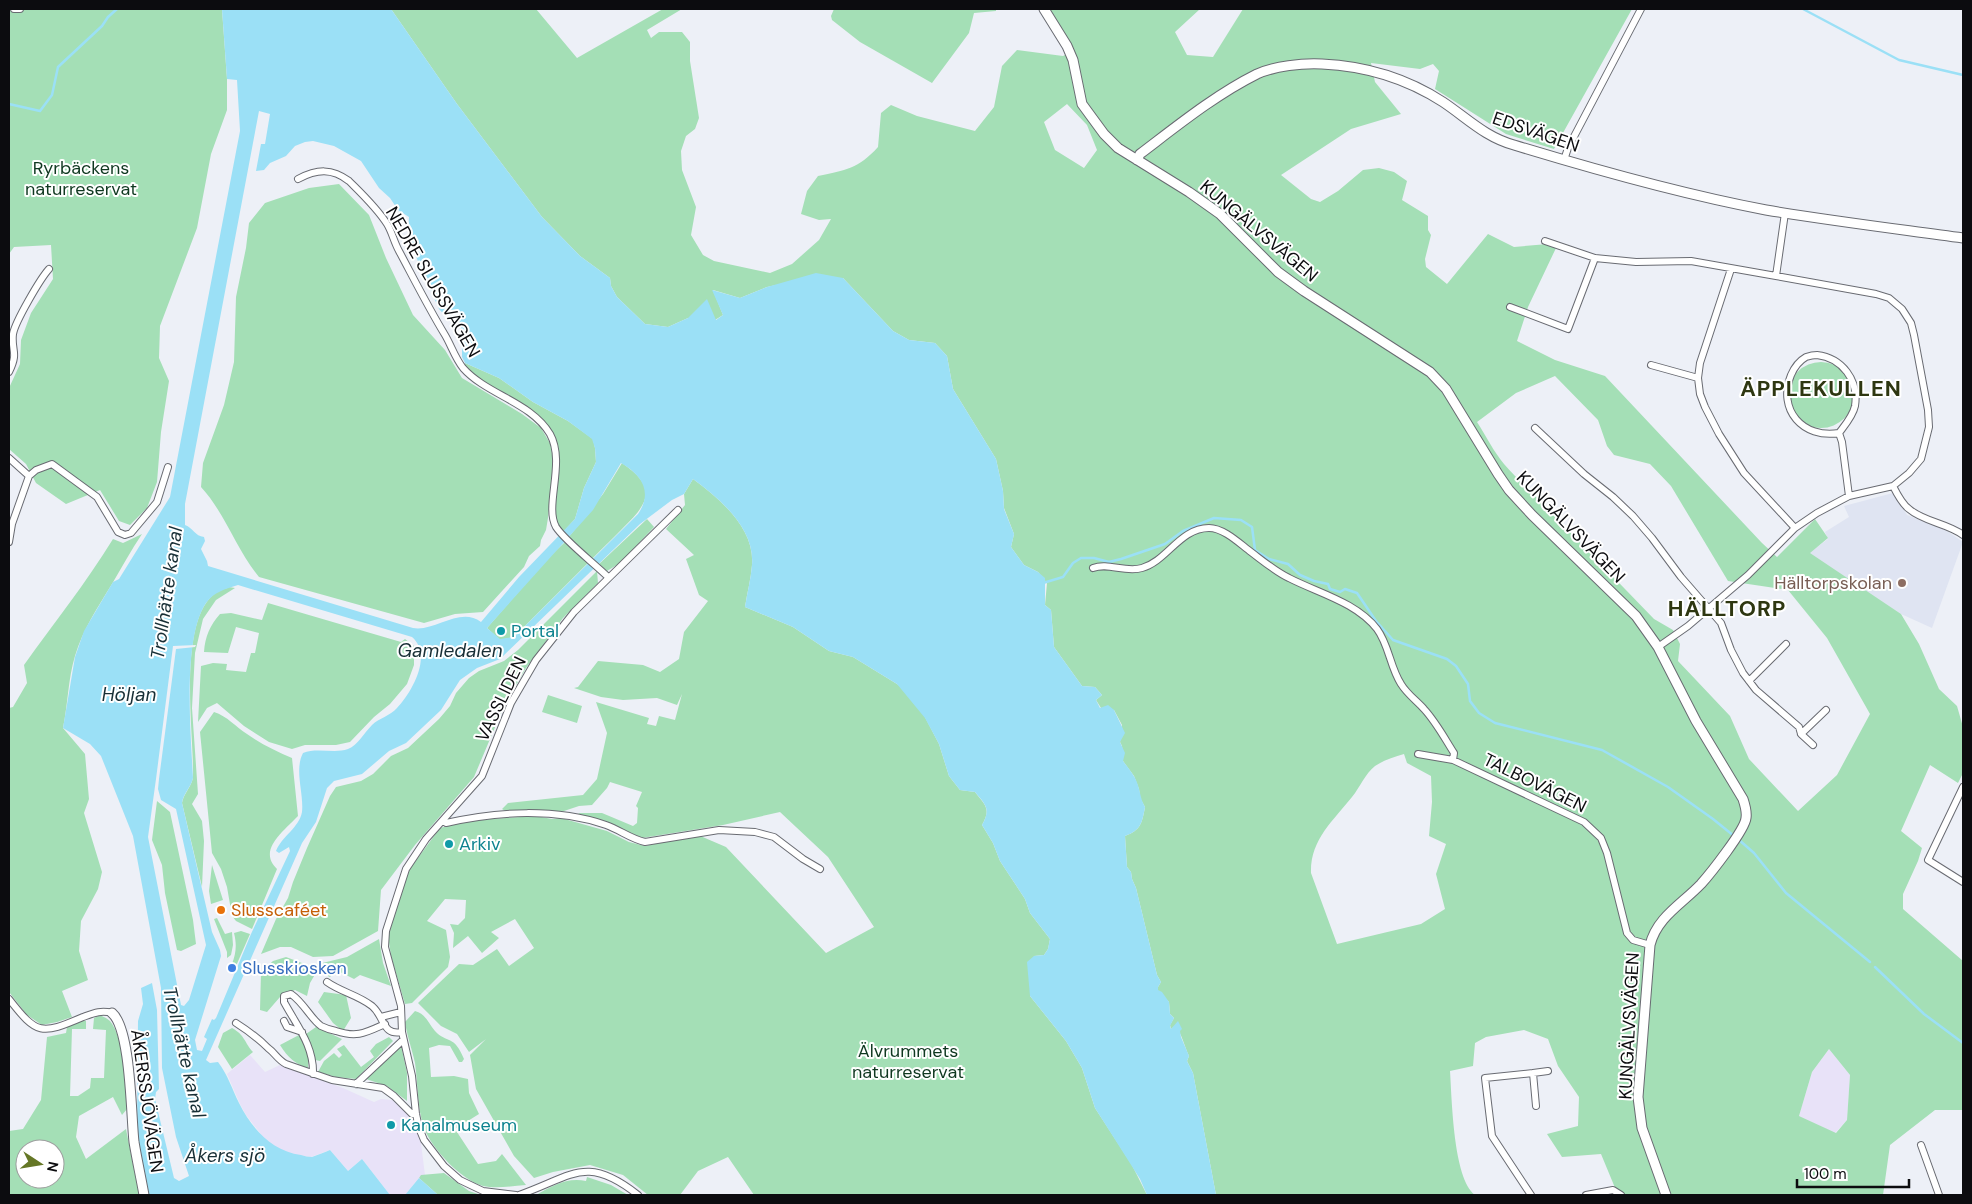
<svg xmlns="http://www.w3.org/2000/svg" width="1972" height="1204" viewBox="0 0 1972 1204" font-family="'DM Sans',sans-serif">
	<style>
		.industrial { fill: #e8e2f8 }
		.built { fill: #dfe4f2 }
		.green { fill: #a4dfb6; fill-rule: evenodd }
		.water { fill: #9be0f6; fill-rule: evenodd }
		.pier { fill: #edf0f7 }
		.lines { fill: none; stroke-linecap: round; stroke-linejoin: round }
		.stream { stroke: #9be0f6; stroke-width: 2.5 }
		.street-casing { stroke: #696b72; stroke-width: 8 }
		.secondary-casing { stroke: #696b72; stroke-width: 11 }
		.street { stroke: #fff; stroke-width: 6 }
		.secondary { stroke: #fff; stroke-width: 9 }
		.education-dot { fill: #8d6e63; stroke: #fff; stroke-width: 2 }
		.culture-dot { fill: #0f9aa8; stroke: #fff; stroke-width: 2 }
		.food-dot { fill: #e8710a; stroke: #fff; stroke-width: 2 }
		.shop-dot { fill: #3f7fe0; stroke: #fff; stroke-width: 2 }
		.labels { text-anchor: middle; stroke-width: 4; stroke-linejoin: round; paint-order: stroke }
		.street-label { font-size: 18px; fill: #0c0c0f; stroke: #fff }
		.park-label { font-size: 18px; fill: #0f3820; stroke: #fff }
		.education-label { font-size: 18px; fill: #785e54; stroke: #fff; text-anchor: end }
		.culture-label { font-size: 18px; fill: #0d838f; stroke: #fff; text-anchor: start }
		.food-label { font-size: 18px; fill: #c56008; stroke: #fff; text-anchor: start }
		.shop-label { font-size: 18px; fill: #366cbe; stroke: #fff; text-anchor: start }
		.water-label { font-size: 19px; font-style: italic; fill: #182f36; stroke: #fff }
		.district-label { font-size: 22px; font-weight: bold; letter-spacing: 1px; fill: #2e3711; stroke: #fff }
	</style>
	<rect width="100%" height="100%" fill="#edf0f7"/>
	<path class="industrial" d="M1829 1049 1850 1075 1847 1120 1835 1133 1799 1116 1812 1072Z
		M250 1055 265 1072 280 1065 343 1088 374 1102 381 1099 392 1100 413 1119 421 1143 425 1175 419 1178 405 1195H390L362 1159 348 1171 330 1150 311 1157 289 1154 272 1145 263 1137 246 1115 240 1104 227 1074Z"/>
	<path class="built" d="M1893 493 1907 515 1944 529 1963 542 1932 628 1901 614 1809 553 1828 539 1825 532 1849 517 1844 506Z"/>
	<path class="green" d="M9 9H222L227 79V110L211 154 197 228 160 326 159 358 169 381 161 432 157 482 147 508 130 525 119 521 100 490 66 504 36 483 26 464 9 449V388L20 364 21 340 31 313 53 279 51 245 14 247 9 254Z
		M391 9H536L577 58 663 9H682L647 30 651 38 659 32H682L690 42V61L699 118 695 129 686 136 681 151 682 170 696 207 691 235 703 255 714 261 770 273 792 264 819 240 831 219 819 220 801 214 807 191 818 176C846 170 858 169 878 147L881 113 891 105 917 116 975 131 994 107 1002 66 1017 50 1063 56 1074 50 1050 9H1200L1175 32 1187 55 1213 57 1243 9H1632L1554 149 1506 134 1435 89 1439 71 1433 64 1420 69 1371 63 1375 82 1401 114 1351 129 1281 175 1311 199 1320 202 1338 191 1363 170 1379 168 1394 172 1407 181 1402 200 1428 216V230L1431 235 1425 259 1426 267 1447 284 1488 234 1514 247 1548 244 1556 248 1528 307 1517 341 1555 360 1605 376 1762 543 1777 557 1815 519 1828 538 1810 553 1901 614 1919 644 1939 689 1957 706 1963 727V773L1958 783 1930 765 1901 831 1922 848 1918 861 1903 894V909L1963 961V1110H1935L1890 1145 1883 1195H1618L1601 1154 1562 1157 1547 1134 1578 1126 1579 1097 1558 1066 1548 1039 1524 1030 1486 1037 1475 1043 1473 1066 1450 1071C1452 1099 1453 1178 1475 1195H1216L1193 1073 1187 1061 1189 1056C1184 1046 1182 1033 1175 1026L1171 1029 1170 1025 1174 1018 1170 1014 1169 1002 1158 991V987L1161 982 1157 975 1136 888 1132 879 1131 872 1127 867 1125 836C1141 830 1142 823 1145 807L1140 798 1139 789 1134 776 1123 761 1122 746 1120 742 1122 725 1114 710 1101 708 1096 700 1102 695 1095 687 1082 686 1054 647 1051 610 1045 605 1047 583 1038 572 1024 565 1011 547 1014 534 1004 508 1003 491 996 459 953 389 947 356 935 343 909 340 893 331 843 278 786 283 767 287 740 298 713 290 723 315 715 320 688 318 668 327 645 324 617 297 611 286 610 278 580 256 542 217 457 104ZM1067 104 1087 125 1097 150 1084 168 1055 150 1044 122ZM1555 376 1598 420 1607 446 1614 455 1650 464 1671 486 1728 581 1788 590 1827 638 1870 714 1837 775 1798 811 1749 759 1730 716 1678 661 1680 644 1673 630 1654 619 1566 528C1547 505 1524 487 1504 464 1494 452 1486 436 1477 422L1516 393ZM1404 754 1407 763 1431 776 1432 802 1429 836 1446 844 1436 874 1445 909 1421 924 1337 944 1311 873C1310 840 1333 821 1352 797 1360 787 1365 774 1375 766 1384 760 1394 757 1404 754ZM1829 1049 1850 1075 1847 1120 1836 1133 1799 1116 1812 1072Z
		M834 9H996V11L974 13 969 33 932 83 860 42 832 20 831 16Z
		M339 184 369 215 386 258 413 315 445 350 462 378 522 414 541 428 551 445 553 465 548 518 546 530 541 540 540 546 529 556 524 567 483 612 455 614 424 623 259 577C236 549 225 513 201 487L203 463 224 405 234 362 236 297 246 248 249 223 265 203 309 188Z
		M1788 395a33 33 0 1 1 66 0a33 33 0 1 1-66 0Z
		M465 363 499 378 533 402 568 421 593 439 595 448 596 462 584 488 575 519 563 532 554 521 556 454 544 426 464 369Z
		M622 463C657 487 650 502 623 528 613 538 602 549 592 559L568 538 603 494Z
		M693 479C720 499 755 528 752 565 751 579 747 593 745 607L793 627 829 651 853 657 897 684 914 696 939 744 949 776 960 790 975 792C986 806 991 809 982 825L993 843 1000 861 1025 899 1030 913 1050 939 1048 949 1044 955 1034 956 1030 996 1066 1041 1082 1068 1095 1108 1132 1165 1147 1195H754L728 1157 698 1171 680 1195H648L623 1175 590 1165 553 1172 534 1178 514 1156 476 1089 470 1055 486 1039 469 1052 457 1034 441 1026 418 1003 459 964 473 965 497 949 509 966 534 948 515 919 491 932 499 938 482 953 468 936 453 948 454 933 450 924 458 925 465 918 466 900 445 899 427 921 446 930 450 957 448 967 412 1003 405 1004 391 956 388 935 399 896 409 870 440 828 463 822 491 819 536 816 552 819 561 818 607 831 629 842 645 846 698 835 726 847 826 953 874 927 828 857 780 812 723 825 642 838 601 820 587 818 578 813H602L633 826 637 823 638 808 636 806 642 792 610 782 607 788 592 805 579 806 561 812H507L502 809 508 803 583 795 597 779 607 733 596 702 649 718 647 724 656 726 659 716 675 720 682 694 677 705 657 698 623 700 601 697 574 688 578 687 598 661 643 665 660 672 679 659 684 632 708 601 699 595 686 559 694 555 666 529 685 505 684 494Z
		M647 519 654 527 620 563 607 571 599 564Z
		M142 534C131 550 122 567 112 584 98 607 83 629 75 656 68 679 68 704 63 728L85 754 89 799 84 813 102 872 98 889 81 921 79 951 88 980 62 991 72 1017 57 1022 42 1025 27 1015 9 992V708L13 707 27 683 24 665C54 623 86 583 113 539L123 543Z
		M565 542 588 563 514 637 500 640 487 628 547 559Z
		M597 571 598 583 563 618 526 668 504 706 474 777 415 845 381 890 378 931 333 956 313 957 291 947H280L261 954 276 919 288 898 293 882 307 848 330 796 336 787 361 781 373 774 391 756 408 748 439 719 450 706 456 693 469 678 479 671 504 661 518 650Z
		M229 587 235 588 216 600 203 619 195 653 192 708 198 794 192 804 202 821 204 841 202 887 182 803C183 794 193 785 193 776 194 732 176 617 218 591 221 589 226 589 229 587Z
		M268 603 401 642 405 639 414 646V665L407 684 390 704 374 717 350 742 336 745H305L292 749 269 742 244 726 217 703 207 708 198 722 201 666 213 663 227 664 226 670 246 672 251 653H255L259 633 236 627 228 653 204 652C205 637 210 625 220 614L231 613 262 620Z
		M548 695 582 706 577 723 542 712Z
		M214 712C227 716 236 727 247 734 261 744 276 751 292 758L298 816C284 831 257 850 277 869L252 929 236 921 232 916 227 887 221 869 212 853 200 732Z
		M157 801 170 812 193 920 196 944 181 951 177 950 165 893 162 865 152 840Z
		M212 865 223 900 211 904 209 891Z
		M217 918 225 934 232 932 233 945 231 955 227 958V952L214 919Z
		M241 931 250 934 236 966 232 964C236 953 237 945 234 933Z
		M379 939 383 963 391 986 360 975 354 979 336 970 330 977 317 971 310 983 307 996 295 990 280 997 267 1012 260 1010 261 972 273 961 286 957 310 966 347 957Z
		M324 992 346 995 351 1018 343 1031 333 1023 318 1002Z
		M415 1011C426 1014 428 1023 435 1031 447 1044 454 1034 464 1059L462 1062H459L450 1046 439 1045 429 1048 431 1077 454 1076 468 1079 469 1093 479 1114 455 1129 478 1164 496 1161 502 1154 526 1185C512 1186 496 1189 483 1186 461 1180 432 1149 424 1128 417 1107 418 1084 415 1063 412 1049 407 1036 405 1022Z
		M100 1015C103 1017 107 1018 110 1021 124 1037 126 1087 127 1109L122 1115 113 1097 79 1116 76 1137 86 1159 126 1129 139 1195H9V1131L23 1129 41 1100 47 1037 66 1033 67 1027 80 1021H86V1029H72L70 1096H78L90 1088 91 1078H104L106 1030 93 1029 94 1018ZM25 1149H55V1179H25Z
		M316 1027 342 1039 320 1061 315 1060 306 1034Z
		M232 1028C245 1035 244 1042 253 1052L232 1069 218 1047 223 1033Z
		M299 1035 309 1050 308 1069C295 1063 288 1058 280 1045Z
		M389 1037 393 1041 356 1079 336 1077 318 1072 324 1061 334 1053 339 1058 342 1055 337 1049 344 1045 361 1067 374 1057 370 1051 376 1044Z
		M401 1045 407 1073V1101L387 1086 366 1079Z
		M444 1173 469 1191 481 1195H438L419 1178 421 1175Z
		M587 1177 611 1185 628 1195H536C552 1186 567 1177 586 1181Z"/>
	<path class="water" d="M222 9H391L457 104 542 217 580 256 610 278 611 286 617 297 645 324 668 327 688 318 707 299 716 320 723 315 712 290 740 298 767 287 816 273 843 278 893 331 909 340 935 343 947 356 953 389 996 459 1003 491 1004 509 1014 534 1011 547 1024 565 1038 572 1045 578V605L1051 610 1054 647 1082 686 1095 687 1102 695 1096 700 1100 708 1108 705 1114 710 1125 733 1120 742 1125 753 1123 761C1129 769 1137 778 1139 789 1141 797 1141 799 1145 807 1142 823 1141 830 1125 836L1127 867 1131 872 1132 879 1136 888 1157 975 1161 982 1158 987V990L1162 992 1169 1002 1170 1014 1174 1018 1170 1026 1171 1029 1178 1021 1182 1029 1180 1031 1181 1037 1189 1056 1187 1061 1193 1073 1216 1195H1147L1140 1179 1095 1108 1082 1068 1066 1041 1030 996 1027 962 1034 956 1044 955 1048 949 1050 939 1030 913 1025 899 1000 861 993 843 982 825C991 809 986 805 975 792L960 790 949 776 939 744 925 718 897 684 853 657 829 651 793 627 745 607C747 593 751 579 752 565 755 528 720 499 693 479L684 494 672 500 640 524 500 659 477 668 460 680 441 710 406 743 389 751 362 774 334 781 327 788 316 822 302 843 206 1060 210 1063 218 1062C228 1075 232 1089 239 1103 252 1129 272 1151 301 1155 304 1156 309 1157 312 1157 318 1155 325 1152 330 1150L348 1171 362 1159 390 1195H148L137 1130 138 1021 143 1004 141 988 152 983 157 1010 159 1089 156 1092 155 1099 174 1178 179 1181 189 1176 176 1137 162 1068 161 988 133 836 101 756 90 744 63 728 75 657 84 631 113 582 119 579 170 497 240 131 237 80 227 79ZM259 111 270 114 265 144H261L256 171 264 170 270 163 286 156 295 146 305 142 313 141 334 146 361 161 379 188 390 198 398 210 409 217 408 236 410 243 439 309 450 321 454 318 460 324 462 332V357L465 363 499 378 533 402 568 421 592 439 595 448 596 462 584 488 575 519 519 577 481 622C460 606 435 632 413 628L208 566 207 561 201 549 205 541 204 537C195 536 193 528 185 525V504ZM621 463C642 475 653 492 638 514L514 637 500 639 487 628 593 510ZM238 585 412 637C433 655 412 692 397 708 390 716 379 718 372 725 364 733 358 745 348 749 334 754 317 747 303 753 294 770 304 793 302 812 299 828 282 836 276 851L279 853 289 847 290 851 251 934 216 1018 214 1020 212 1019 204 1037 207 1039 202 1051 197 1050 195 1040 221 956 220 950 212 932 182 803C183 794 191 787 193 778 191 736 182 638 206 603 214 592 225 589 238 585ZM156 779H159L158 789 161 800 176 809 206 945 189 1000 184 1006 181 1005 148 837Z
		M419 1178 438 1195H405Z"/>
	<path class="pier" d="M196 645 195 647 176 649 159 779H156L173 646Z"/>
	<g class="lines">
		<path class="stream" d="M1803 9 1899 60 1963 75
			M9 104 40 111 52 95 58 67 102 26 108 17 117 9
			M1043 583 1063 577 1073 563 1081 558H1094L1109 562 1121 559 1165 544 1183 531 1214 518 1241 520 1252 527 1255 550 1269 559 1288 564 1300 575 1314 581 1328 584 1330 589 1340 592 1345 589 1357 593 1376 621 1393 640 1447 659 1456 666 1468 684 1470 701 1479 713 1495 723 1602 750 1668 787 1713 819 1734 836
			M1738 839 1754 853 1786 893 1870 962
			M1875 967 1924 1014 1963 1043"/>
		<defs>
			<path id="street" d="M14 9H20
				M1564 160 1568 148 1641 9
				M298 179C317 169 332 168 349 181 362 194 377 208 387 224 392 232 394 242 399 251 414 279 428 307 445 335 451 345 455 358 463 368 487 395 531 402 550 434 566 463 544 506 556 527 565 541 595 564 608 577
				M1545 241 1595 258
				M1731 269 1700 363 1698 378 1700 394 1705 407 1719 434 1744 473 1795 528
				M1510 307 1568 329 1595 258 1636 262 1691 261 1776 276
				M1817 355C1842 358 1859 380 1855 406 1853 416 1845 425 1839 433 1803 439 1777 410 1791 375 1794 368 1799 361 1806 357 1809 356 1814 355 1817 355Z
				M1651 365 1698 378
				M9 372C19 352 11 351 13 334 15 322 40 279 49 269
				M1535 428 1584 474 1613 497 1633 516 1652 538 1681 577 1721 623 1731 650 1743 673 1756 690 1799 727 1801 734 1813 745
				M1839 433 1842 442 1849 496
				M9 458 29 476
				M29 476 36 470 52 464 97 497 118 532 125 535 131 533 157 502 168 467
				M1893 486C1897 494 1902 504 1909 509 1924 522 1947 523 1963 535
				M9 542 12 524 29 476
				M1093 568C1108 562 1125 573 1142 568 1167 561 1180 528 1209 528 1224 528 1240 544 1251 552 1263 561 1276 572 1289 578 1318 593 1356 602 1377 629 1389 645 1390 667 1401 684 1407 694 1417 701 1424 709 1436 722 1445 739 1454 753L1453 760
				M1658 647 1688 626 1748 575 1795 528 1817 513 1849 496 1893 486 1909 473 1921 459 1929 427 1928 410 1914 335 1911 323 1902 309 1889 298 1876 294 1776 276 1785 213
				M1749 681 1786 644
				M1801 734 1826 710
				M1418 754 1453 760 1584 822 1601 838 1607 853 1627 933 1633 940 1650 945
				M1963 787 1928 860 1963 882
				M443 820 446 823C498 811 556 808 606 825 620 830 631 839 645 842L719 830 755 832 774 837 803 859 820 869
				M327 982C341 992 358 995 372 1006 385 1017 382 1036 402 1032
				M9 999C37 1035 41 1035 83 1017 94 1013 101 1010 112 1013
				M381 1017 401 1012
				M284 1021 287 1027 302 1032
				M236 1023C247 1030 259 1039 268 1048 275 1053 278 1060 286 1064L332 1080 383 1088 394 1096 412 1114H416
				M1533 1073 1548 1071
				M313 1074C314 1046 297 1026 284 1002V996L291 994C304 1003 311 1019 321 1026 325 1028 331 1030 336 1031 357 1038 365 1033 385 1024
				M356 1084 403 1040
				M1921 1145 1939 1195
				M516 1195 483 1191 460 1180 444 1166 424 1140 419 1128 416 1114 412 1076 402 1032 401 1006 385 947 386 931 406 869 426 839 482 776 511 703 536 660 574 612 678 510
				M519 1195C573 1176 586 1154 638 1195
				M1531 1195 1492 1136 1485 1078 1533 1073 1536 1106
				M1586 1195 1613 1190 1621 1195"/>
			<path id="secondary" d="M1044 9 1067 46 1073 60 1082 104 1104 134 1118 148 1189 192 1220 214 1278 272 1304 291 1430 372 1446 389 1498 474 1509 490 1532 515 1636 616 1658 647 1696 721 1743 799C1745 805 1747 812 1746 818 1745 830 1710 874 1701 884 1682 904 1657 917 1650 945L1638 1097 1642 1128 1666 1195
				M1137 160 1140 154C1177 126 1215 95 1257 74 1275 66 1302 63 1322 64 1366 66 1406 78 1443 102 1467 118 1485 137 1514 145 1596 170 1681 194 1766 210 1832 221 1898 229 1963 238
				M112 1013C131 1029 131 1116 134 1142 137 1160 141 1178 144 1195"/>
		</defs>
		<use href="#street" class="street-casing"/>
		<use href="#secondary" class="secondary-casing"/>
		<use href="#street" class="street"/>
		<use href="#secondary" class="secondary"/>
	</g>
	<circle class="education-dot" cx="1902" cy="583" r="5"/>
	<g class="culture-dot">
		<circle cx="501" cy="631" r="5"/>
		<circle cx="449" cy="844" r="5"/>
		<circle cx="391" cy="1125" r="5"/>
	</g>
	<circle class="food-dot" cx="221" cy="910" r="5"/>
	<circle class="shop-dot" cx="232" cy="968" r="5"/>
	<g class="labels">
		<g class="street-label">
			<text transform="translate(1536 132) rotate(19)" y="6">EDSVÄGEN</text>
			<text transform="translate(1259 231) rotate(40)" y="6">KUNGÄLVSVÄGEN</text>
			<text transform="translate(433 282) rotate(60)" y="6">NEDRE SLUSSVÄGEN</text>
			<text transform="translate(1571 527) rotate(46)" y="6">KUNGÄLVSVÄGEN</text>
			<text transform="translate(501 699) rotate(-64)" y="6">VASSLIDEN</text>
			<text transform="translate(1535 783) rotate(26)" y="6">TALBOVÄGEN</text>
			<text transform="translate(1629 1026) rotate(-87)" y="6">KUNGÄLVSVÄGEN</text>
			<text transform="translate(147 1101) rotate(82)" y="6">ÅKERSSJÖVÄGEN</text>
		</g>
		<g class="park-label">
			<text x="81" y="174">Ryrbäckens<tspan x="81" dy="21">naturreservat</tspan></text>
			<text x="908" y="1057">Älvrummets<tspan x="908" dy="21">naturreservat</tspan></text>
		</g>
		<g class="education-label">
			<text x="1892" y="589">Hälltorpskolan</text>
		</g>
		<g class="culture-label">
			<text x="511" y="637">Portal</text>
			<text x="459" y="850">Arkiv</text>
			<text x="401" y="1131">Kanalmuseum</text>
		</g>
		<g class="food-label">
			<text x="231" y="916">Slusscaféet</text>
		</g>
		<g class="shop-label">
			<text x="242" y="974">Slusskiosken</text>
		</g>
		<g class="water-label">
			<text transform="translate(166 593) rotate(-82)" y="7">Trollhätte kanal</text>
			<text x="450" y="657">Gamledalen</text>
			<text x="129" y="701">Höljan</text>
			<text transform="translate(185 1052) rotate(77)" y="7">Trollhätte kanal</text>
			<text x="225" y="1162">Åkers sjö</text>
		</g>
		<g class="district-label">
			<text x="1821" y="396">ÄPPLEKULLEN</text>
			<text x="1727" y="616">HÄLLTORP</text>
		</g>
	</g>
	<rect width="1972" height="1204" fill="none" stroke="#0c0c0f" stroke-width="20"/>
	<g transform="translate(40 1164) rotate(102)"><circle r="24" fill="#ffffff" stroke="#9e9e9f"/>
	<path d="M0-4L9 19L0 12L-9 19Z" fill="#657726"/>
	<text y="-8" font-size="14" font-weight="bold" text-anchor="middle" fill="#0c0c0f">N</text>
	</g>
	<path d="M1797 1179v8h112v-8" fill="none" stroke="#0c0c0f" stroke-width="2.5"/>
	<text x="1804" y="1179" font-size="15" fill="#0c0c0f" stroke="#ffffff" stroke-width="4" paint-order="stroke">100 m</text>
</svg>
